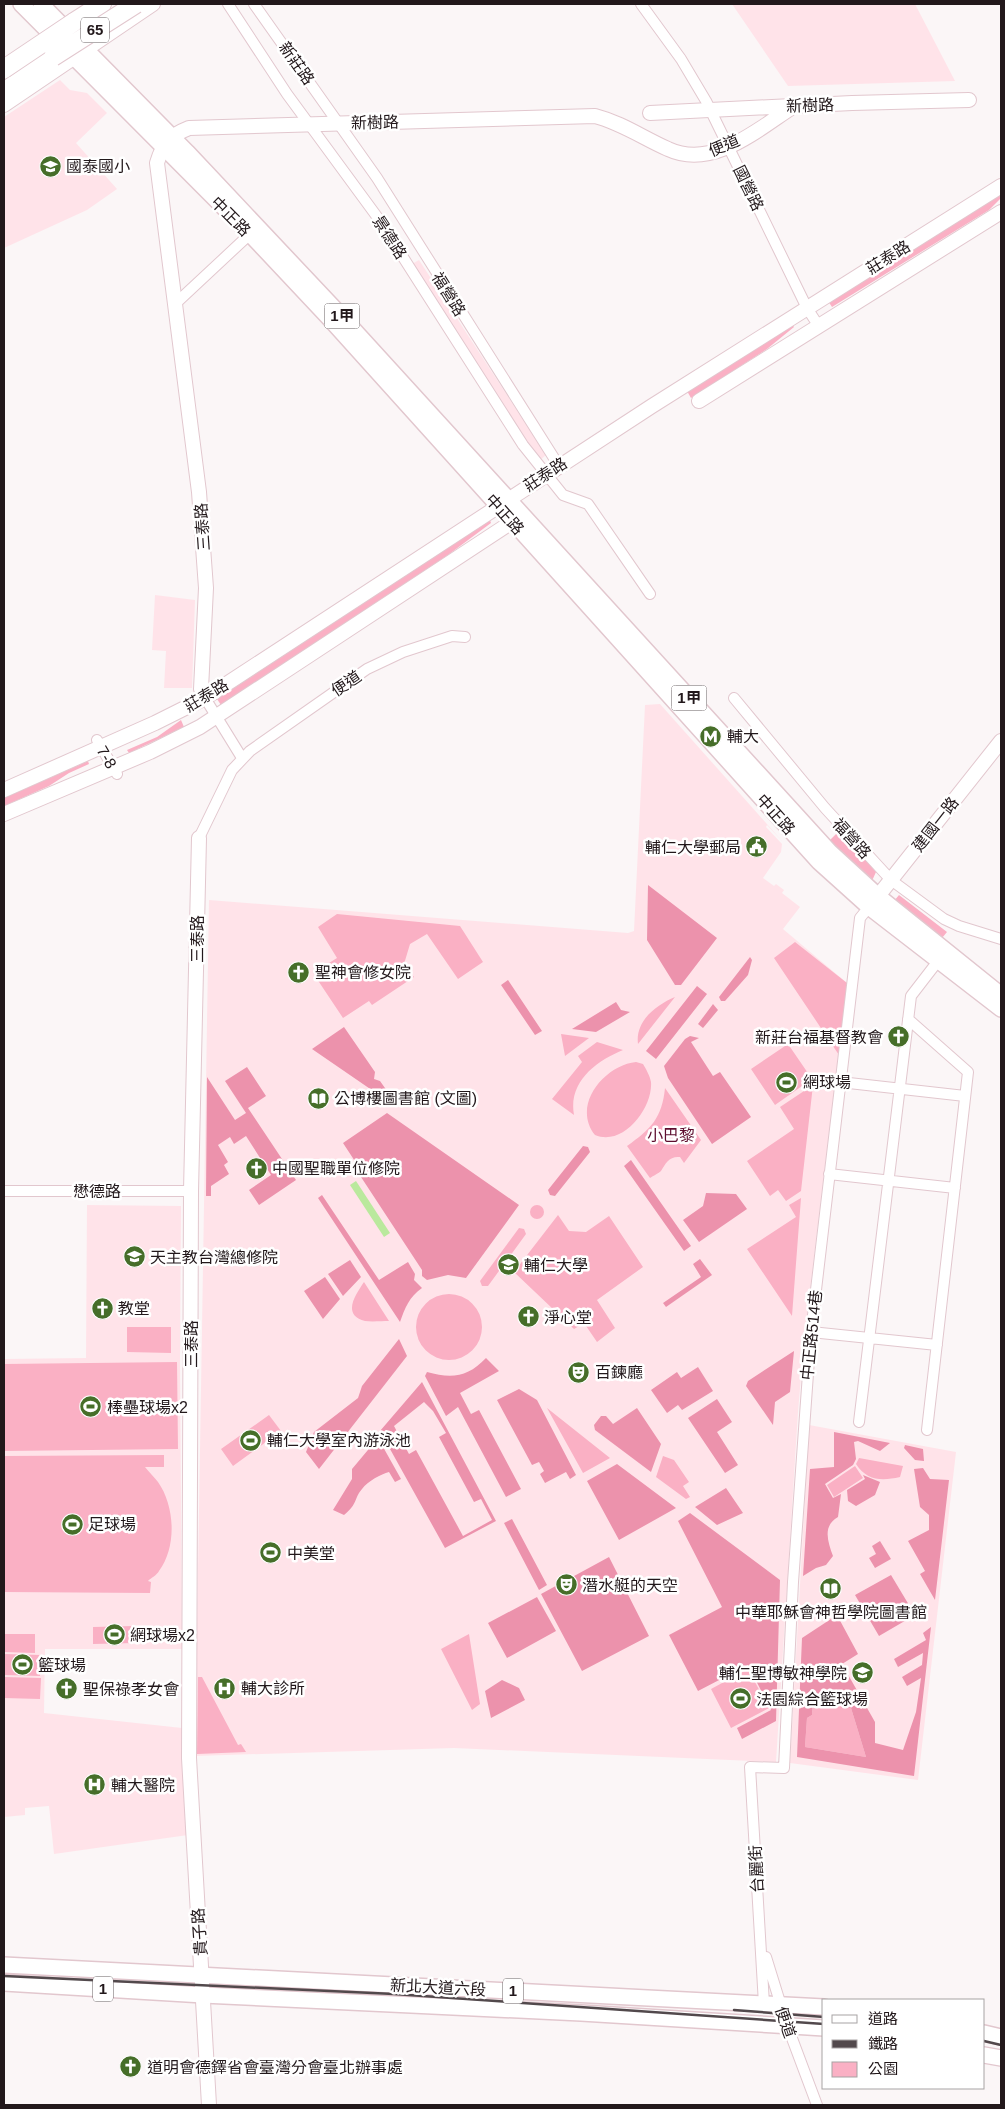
<svg xmlns="http://www.w3.org/2000/svg" width="1005" height="2109" viewBox="0 0 1005 2109" font-family="Helvetica,'Noto Sans TC',sans-serif">
	<style>
		.built { fill: #ffe3e9 }
		.green { fill: #fab0c4 }
		.forest { fill: #ec92ac; fill-rule: evenodd }
		.water { fill: #bae99d }
		.lines { fill: none; stroke-linecap: round; stroke-linejoin: round }
		.street-casing { stroke: #e2c7ce; stroke-width: 12 }
		.secondary-casing { stroke: #e2c7ce; stroke-width: 16 }
		.primary-casing { stroke: #e2c7ce; stroke-width: 18 }
		.highway-casing { stroke: #e2c7ce; stroke-width: 20 }
		.street { stroke: #fff; stroke-width: 10 }
		.secondary { stroke: #fff; stroke-width: 14 }
		.primary { stroke: #fff; stroke-width: 15 }
		.highway { stroke: #fff; stroke-width: 18 }
		.rail { stroke: #52494c; stroke-width: 2.5 }
		.highway-bridge-casing { stroke: #e2c7ce; stroke-width: 20; stroke-linecap: butt }
		.highway-bridge { stroke: #fff; stroke-width: 18 }
		.labels { text-anchor: middle; stroke-width: 5; stroke-linejoin: round; paint-order: stroke }
		.shield { fill: #fff; stroke: #645d5f; stroke-width: 1 }
		.shield-label { font-size: 15px; font-weight: bold; fill: #22181b }
		.street-label { font-size: 16px; fill: #22181b; stroke: #fff }
		.poi-label { font-size: 16px; fill: #22181b; stroke: #fff; text-anchor: start }
		.park-label { font-size: 16px; fill: #5d0d2e; stroke: #fff }
	</style>
	<rect width="100%" height="100%" fill="#fbf6f7"/>
	<path class="built" d="M732 4H915L955 81 788 86Z
		M60 80 70 90 87 93 107 113 76 143 117 189 87 210 4 248V117Z
		M419 260 546 455 539 461 412 264Z
		M155 595 195 600 192 688H164L166 651 152 650Z
		M660 704 783 842 767 825 766 827 782 844 781 852 763 878 774 886 776 884 784 890 782 893 800 907 783 929 847 983 805 1331 798 1412 776 1762 454 1748 195 1756 209 900 628 933 634 931 645 705Z
		M87 1205 181 1206 180 1359 182 1649H45L44 1713 182 1728 188 1835 54 1854 49 1806 25 1808V1815L4 1817V1359L86 1358Z
		M809 1425 956 1452 918 1780 790 1763Z"/>
	<path class="green" d="M1001 194V198L989 210 832 307 828 301Z
		M792 324 794 327 767 349 691 398 687 391Z
		M490 520 491 523 448 555 221 705 217 699Z
		M181 720 184 727 129 753 127 750 157 737Z
		M88 761 89 764 69 773 49 786 4 806V798Z
		M840 830 876 872 871 883 829 841Z
		M899 895 947 932 942 938 894 901Z
		M337 914 460 926 483 962 458 979 427 934 410 944 404 964 414 977 372 1005 369 1001 343 1018 313 973 337 958 318 927Z
		M795 942 847 983 839 1055 774 958Z
		M675 997 638 1044C635 1021 656 1005 675 997Z
		M561 1034 589 1038 565 1056Z
		M597 1042 623 1050C596 1061 568 1082 574 1115L552 1099 582 1062 578 1056Z
		M788 1044 812 1079 775 1105 751 1069Z
		M636 1062 643 1064C646 1069 650 1076 651 1082 653 1108 623 1147 595 1135 571 1105 605 1065 636 1062Z
		M813 1085 801 1191 786 1201 778 1190 770 1196 747 1161 794 1129 780 1107Z
		M665 1088 701 1140 684 1163 680 1157C669 1156 666 1163 661 1171 659 1173 653 1176 650 1178L627 1146C651 1129 662 1118 665 1088Z
		M801 1198 792 1316 747 1249 796 1217 789 1205Z
		M530 1212a7 7 0 1 1 14 0a7 7 0 1 1-14 0Z
		M558 1215 569 1231 586 1232 609 1216 643 1267 597 1300 615 1328 597 1342 584 1323 574 1329 514 1272Z
		M519 1228 524 1229 526 1234 488 1286H482L480 1281Z
		M364 1282 389 1321C382 1321 372 1322 365 1321 341 1315 356 1294 364 1282Z
		M416 1327a33 33 0 1 1 66 0a33 33 0 1 1-66 0Z
		M127 1327H171V1353L127 1352Z
		M177 1362 178 1449 4 1451V1364Z
		M547 1408 610 1458 583 1473Z
		M269 1415 281 1431 233 1466 221 1449Z
		M164 1455V1467H145C149 1472 154 1477 158 1482 175 1506 177 1547 159 1571 157 1575 151 1578 148 1581L151 1582 150 1593 4 1592V1456Z
		M663 1456 674 1460 689 1482 683 1486 690 1497 686 1499 656 1477Z
		M859 1458 903 1466 900 1477C882 1481 867 1481 856 1464Z
		M855 1466 863 1478 834 1497 827 1485Z
		M134 1626 135 1643 93 1644V1627Z
		M4 1634H35V1653L4 1652Z
		M469 1634 480 1704 472 1710 441 1649Z
		M4 1654 41 1655 40 1676 4 1675Z
		M748 1669 769 1708 731 1728 711 1689Z
		M4 1677 41 1678 40 1699 4 1698Z
		M198 1677H202L238 1745 241 1744 246 1752 197 1754Z
		M833 1690 842 1707 851 1708 866 1757 805 1747 807 1718 812 1715 813 1698Z"/>
	<path class="forest" d="M648 885 717 938 681 985H675L647 940Z
		M750 957 752 960 748 975 725 1001H721L719 997Z
		M508 980 542 1031 535 1035 501 985Z
		M697 986 707 994 656 1059 646 1051Z
		M616 1002 621 1010 630 1012 596 1032 572 1029Z
		M713 1004 718 1010 703 1028 698 1024Z
		M344 1027 375 1072 374 1079 380 1081 397 1105 395 1106 312 1049Z
		M690 1036 699 1038 691 1042 713 1076 720 1072 751 1117 712 1144 668 1078 664 1066 685 1039Z
		M247 1067 266 1096 248 1108 296 1180 259 1205 249 1190 271 1175 246 1136 234 1144 230 1137 218 1145 228 1162 224 1165 229 1174 211 1186V1196H206L207 1077 235 1120 246 1113 225 1081Z
		M387 1113 519 1205 466 1278 448 1275 427 1280 422 1276V1270L361 1177 362 1172 343 1143Z
		M583 1146 588 1147 590 1152 555 1196 550 1195 548 1190Z
		M631 1160 691 1246 684 1251 624 1166Z
		M706 1193 736 1194 747 1209 699 1242 683 1220 703 1206Z
		M322 1195 379 1280 408 1262 415 1274 414 1280 422 1288C409 1297 405 1308 400 1322L318 1198Z
		M700 1259 712 1275 666 1307 663 1303 701 1277 693 1264Z
		M350 1260 361 1277 343 1296 328 1274Z
		M325 1277 340 1299 323 1319 304 1291Z
		M399 1339 407 1356 319 1469 306 1452 314 1432 358 1398 362 1386Z
		M794 1351 790 1392 775 1402 773 1425 746 1386 748 1381Z
		M486 1358 499 1371 460 1393 471 1414 479 1410 521 1489 506 1497 458 1407 446 1416 425 1376 427 1372C452 1379 468 1377 486 1358Z
		M698 1367 713 1391 682 1410 678 1405 667 1413 651 1390 677 1372 681 1378Z
		M422 1382 496 1521 445 1548 380 1431ZM424 1402 433 1411 446 1433 439 1437 474 1502 481 1499 492 1520 463 1536 416 1450 409 1454 394 1426Z
		M519 1389 537 1400 576 1475 570 1479 566 1472 545 1483 540 1474 544 1471 539 1462 532 1465 497 1400Z
		M717 1399 732 1422 717 1432 738 1465 725 1473 688 1418Z
		M637 1408 661 1444 651 1472 595 1430 594 1425 601 1416H606L613 1424Z
		M834 1432 890 1443 880 1451 858 1441 854 1442 856 1459 853 1465 825 1484 833 1498 841 1494 838 1517C822 1526 828 1542 833 1556L826 1565 816 1568 803 1576 810 1469 834 1467Z
		M378 1438 401 1479 395 1482 389 1472C381 1474 368 1481 362 1489 354 1498 358 1504 344 1515L333 1510 352 1479V1469Z
		M905 1445 923 1449 924 1461 915 1460 904 1448Z
		M617 1464 676 1508 619 1540 587 1481Z
		M923 1468 930 1479 949 1480 935 1600 920 1574 925 1571 908 1541 929 1530V1515L920 1507 914 1469Z
		M863 1475 880 1482 875 1495 856 1506 848 1501 847 1490 865 1479Z
		M726 1488 743 1513 717 1525 695 1507Z
		M690 1513 780 1580 776 1721 742 1739 737 1728 771 1710 748 1665 698 1691 669 1635 722 1607 678 1521Z
		M512 1519 547 1585 539 1590 504 1523Z
		M880 1541 891 1559 875 1568 869 1558 876 1554 872 1546Z
		M609 1557 649 1636 582 1671 541 1594Z
		M891 1575 915 1615 879 1636 855 1595Z
		M537 1597 556 1631 507 1658 488 1623Z
		M837 1615 858 1654 842 1664 875 1722V1743L903 1750 916 1712 921 1678 907 1686 902 1677 922 1665 923 1653 898 1667 894 1659 926 1640 923 1633 931 1627 914 1776 797 1757 802 1638ZM833 1690 842 1707 851 1708 866 1757 805 1747 807 1718 812 1715 813 1698Z
		M502 1680 519 1688 525 1700 491 1718 485 1691Z"/>
	<path class="water" d="M356 1181 390 1233 384 1237 350 1185Z"/>
	<g class="lines">
		<defs>
			<path id="street" d="M228 4 287 94 378 218 523 445 563 495 588 504 650 594
				M254 4 377 178 559 466
				M641 4 681 59 706 101 807 308 818 325
				M175 304 250 234
				M205 698 242 758
				M734 698 825 808 891 880 944 919 959 926 1001 939
				M97 740 117 774
				M199 838 232 770 250 751 367 669 403 652 452 636 465 637
				M908 1019 968 1072 927 1430
				M840 1082 965 1096
				M829 1174 955 1188
				M4 1191H191
				M811 1332 937 1345
				M859 1422 911 996 938 961
				M766 1957 787 2025 817 2105
				M764 2004 750 1767 784 1768 793 1582 811 1332 860 918 869 907"/>
			<path id="secondary" d="M4 105 153 4
				M650 113 852 103 969 100
				M699 401 1001 212
				M205 698 201 689 206 588 199 492 157 163C163 143 169 136 189 128L595 116C622 123 643 138 668 149 713 170 758 129 794 106
				M4 790 155 723 205 698 652 406 1001 186
				M4 814 150 752 200 727 521 516
				M199 838 191 1191 189 1758 209 2105
				M871 905 1001 741"/>
			<path id="primary" d="M21 4 250 234 330 319 819 862 869 907 1001 1009
				M41 4 187 152 332 306 830 852 878 896 1001 995
				M4 1965 824 2007
				M4 1983 203 1995 581 2013 824 2028
				M984 2033 1001 2037
				M984 2055 1001 2058"/>
			<path id="highway" d="M74 22 102 4
				M4 92 53 57"/>
		</defs>
		<use href="#street" class="street-casing"/>
		<use href="#secondary" class="secondary-casing"/>
		<use href="#primary" class="primary-casing"/>
		<use href="#highway" class="highway-casing"/>
		<use href="#street" class="street"/>
		<use href="#secondary" class="secondary"/>
		<use href="#primary" class="primary"/>
		<use href="#highway" class="highway"/>
		<path class="rail" d="M4 1976 394 1994 824 2024
			M734 2010 824 2017
			M984 2041 1001 2045"/>
		<defs>
			<path id="highway-bridge" d="M53 57 136 4
				M4 69 74 22"/>
		</defs>
		<use href="#highway-bridge" class="highway-bridge-casing"/>
		<use href="#highway-bridge" class="highway-bridge"/>
	</g>
	<defs>
		<symbol id="school-disc" viewBox="-11 -11 22 22"><circle r="9.5" fill="#466e29" stroke="#fff"/><path d="M0-5L7-2L0 1L-7-2ZM-4 1L0 2.5L4 1V4Q0 6-4 4Z" fill="#fff"/></symbol>
		<symbol id="metro-disc" viewBox="-11 -11 22 22"><circle r="9.5" fill="#466e29" stroke="#fff"/><path d="M-5.5 5V-5H-3L0 0L3-5H5.5V5H3V-.5L0 4L-3-.5V5Z" fill="#fff"/></symbol>
		<symbol id="civic-disc" viewBox="-11 -11 22 22"><circle r="9.5" fill="#466e29" stroke="#fff"/><path d="M-.6-6.5H3V-4.5H.6V-3L4-1V1h2V6H-6V1h2V-1L-.6-3ZM-1.2 2.5V6h2.4V2.5Z" fill="#fff"/></symbol>
		<symbol id="church-disc" viewBox="-11 -11 22 22"><circle r="9.5" fill="#466e29" stroke="#fff"/><path d="M-1.2-6h2.4v3.5h3.3v2.4h-3.3V6h-2.4V-.1h-3.3v-2.4h3.3Z" fill="#fff"/></symbol>
		<symbol id="stadium-disc" viewBox="-11 -11 22 22"><circle r="9.5" fill="#466e29" stroke="#fff"/><path d="M0-5a6.5 5 0 1 0 0 10a6.5 5 0 1 0 0-10ZM-3.5-1.8h7v3.6h-7Z" fill="#fff"/></symbol>
		<symbol id="library-disc" viewBox="-11 -11 22 22"><circle r="9.5" fill="#466e29" stroke="#fff"/><path d="M-6-4Q-3-5.5-.7-3.5V5Q-3 3-6 4ZM6-4Q3-5.5 .7-3.5V5Q3 3 6 4Z" fill="#fff"/></symbol>
		<symbol id="university-disc" viewBox="-11 -11 22 22"><circle r="9.5" fill="#466e29" stroke="#fff"/><path d="M0-5L7-2L0 1L-7-2ZM-4 1L0 2.5L4 1V4Q0 6-4 4Z" fill="#fff"/></symbol>
		<symbol id="theatre-disc" viewBox="-11 -11 22 22"><circle r="9.5" fill="#466e29" stroke="#fff"/><path d="M-5-5.5Q0-4 5-5.5V0Q5 5 0 6Q-5 5-5 0ZM-3.3-2.5H-1v1.5H-3.3ZM1-2.5H3.3v1.5H1ZM-2.8 1Q0 5.5 2.8 1Z" fill="#fff"/></symbol>
		<symbol id="hospital-disc" viewBox="-11 -11 22 22"><circle r="9.5" fill="#466e29" stroke="#fff"/><path d="M-5-5h3v3.5h4V-5h3V5h-3V1.5h-4V5h-3Z" fill="#fff"/></symbol>
	</defs>
	<g fill-rule="evenodd">
		<use href="#school-disc" x="38" y="154" width="25" height="25"/>
		<use href="#metro-disc" x="698" y="724" width="25" height="25"/>
		<use href="#civic-disc" x="744" y="834" width="25" height="25"/>
		<use href="#church-disc" x="286" y="960" width="25" height="25"/>
		<use href="#church-disc" x="886" y="1024" width="25" height="25"/>
		<use href="#stadium-disc" x="774" y="1070" width="25" height="25"/>
		<use href="#library-disc" x="306" y="1086" width="25" height="25"/>
		<use href="#church-disc" x="244" y="1156" width="25" height="25"/>
		<use href="#university-disc" x="122" y="1244" width="25" height="25"/>
		<use href="#university-disc" x="496" y="1252" width="25" height="25"/>
		<use href="#church-disc" x="90" y="1296" width="25" height="25"/>
		<use href="#church-disc" x="516" y="1304" width="25" height="25"/>
		<use href="#theatre-disc" x="566" y="1360" width="25" height="25"/>
		<use href="#stadium-disc" x="78" y="1394" width="25" height="25"/>
		<use href="#stadium-disc" x="238" y="1428" width="25" height="25"/>
		<use href="#stadium-disc" x="60" y="1512" width="25" height="25"/>
		<use href="#stadium-disc" x="258" y="1540" width="25" height="25"/>
		<use href="#theatre-disc" x="554" y="1572" width="25" height="25"/>
		<use href="#library-disc" x="818" y="1576" width="25" height="25"/>
		<use href="#stadium-disc" x="102" y="1622" width="25" height="25"/>
		<use href="#stadium-disc" x="10" y="1652" width="25" height="25"/>
		<use href="#university-disc" x="850" y="1660" width="25" height="25"/>
		<use href="#hospital-disc" x="212" y="1676" width="25" height="25"/>
		<use href="#church-disc" x="54" y="1676" width="25" height="25"/>
		<use href="#stadium-disc" x="728" y="1686" width="25" height="25"/>
		<use href="#hospital-disc" x="82" y="1772" width="25" height="25"/>
		<use href="#church-disc" x="118" y="2054" width="25" height="25"/>
	</g>
	<g class="labels">
		<g class="shield">
			<rect x="81" y="17.5" width="28" height="25" rx="4"/>
			<rect x="324.5" y="303.5" width="35" height="25" rx="4"/>
			<rect x="671.5" y="685.5" width="35" height="25" rx="4"/>
			<rect x="93" y="1976.5" width="20" height="25" rx="4"/>
			<rect x="503" y="1978.5" width="20" height="25" rx="4"/>
		</g>
		<g class="shield-label">
			<text x="95" y="35">65</text>
			<text x="342" y="321">1甲</text>
			<text x="689" y="703">1甲</text>
			<text x="103" y="1994">1</text>
			<text x="513" y="1996">1</text>
		</g>
		<g class="street-label">
			<text transform="translate(297 63) rotate(55)" y="6">新莊路</text>
			<text transform="translate(810 105) rotate(-2)" y="6">新樹路</text>
			<text transform="translate(375 122) rotate(-1)" y="6">新樹路</text>
			<text transform="translate(724 145) rotate(-23)" y="6">便道</text>
			<text transform="translate(749 188) rotate(64)" y="6">國營路</text>
			<text transform="translate(231 216) rotate(45)" y="6">中正路</text>
			<text transform="translate(390 237) rotate(57)" y="6">景德路</text>
			<text transform="translate(888 257) rotate(-32)" y="6">莊泰路</text>
			<text transform="translate(449 294) rotate(58)" y="6">福營路</text>
			<text transform="translate(545 474) rotate(-33)" y="6">莊泰路</text>
			<text transform="translate(505 514) rotate(48)" y="6">中正路</text>
			<text transform="translate(202 527) rotate(-94)" y="6">三泰路</text>
			<text transform="translate(346 683) rotate(-34)" y="6">便道</text>
			<text transform="translate(206 695) rotate(-31)" y="6">莊泰路</text>
			<text transform="translate(107 757) rotate(60)" y="6">7-8</text>
			<text transform="translate(776 814) rotate(48)" y="6">中正路</text>
			<text transform="translate(935 824) rotate(-52)" y="6">建國一路</text>
			<text transform="translate(852 838) rotate(48)" y="6">福營路</text>
			<text transform="translate(197 939) rotate(-90)" y="6">三泰路</text>
			<text x="97" y="1197">懋德路</text>
			<text transform="translate(811 1335) rotate(-84)" y="6">中正路514巷</text>
			<text transform="translate(191 1344) rotate(-90)" y="6">三泰路</text>
			<text transform="translate(756 1869) rotate(-93)" y="6">台麗街</text>
			<text transform="translate(199 1932) rotate(-94)" y="6">貴子路</text>
			<text transform="translate(438 1987) rotate(3)" y="6">新北大道六段</text>
			<text transform="translate(786 2022) rotate(71)" y="6">便道</text>
		</g>
		<g class="poi-label">
			<text x="66" y="172">國泰國小</text>
			<text x="727" y="742">輔大</text>
			<text x="741" y="853" text-anchor="end">輔仁大學郵局</text>
			<text x="315" y="978">聖神會修女院</text>
			<text x="883" y="1043" text-anchor="end">新莊台福基督教會</text>
			<text x="803" y="1088">網球場</text>
			<text x="334" y="1104">公博樓圖書館 (文圖)</text>
			<text x="272" y="1174">中國聖職單位修院</text>
			<text x="150" y="1263">天主教台灣總修院</text>
			<text x="524" y="1271">輔仁大學</text>
			<text x="118" y="1314">教堂</text>
			<text x="544" y="1323">淨心堂</text>
			<text x="595" y="1378">百鍊廳</text>
			<text x="107" y="1413">棒壘球場x2</text>
			<text x="267" y="1446">輔仁大學室內游泳池</text>
			<text x="88" y="1530">足球場</text>
			<text x="287" y="1559">中美堂</text>
			<text x="582" y="1591">潛水艇的天空</text>
			<text x="831" y="1618" text-anchor="middle">中華耶穌會神哲學院圖書館</text>
			<text x="130" y="1641">網球場x2</text>
			<text x="38" y="1671">籃球場</text>
			<text x="847" y="1679" text-anchor="end">輔仁聖博敏神學院</text>
			<text x="241" y="1694">輔大診所</text>
			<text x="83" y="1695">聖保祿孝女會</text>
			<text x="756" y="1705">法園綜合籃球場</text>
			<text x="111" y="1791">輔大醫院</text>
			<text x="147" y="2073">道明會德鐸省會臺灣分會臺北辦事處</text>
		</g>
		<g class="park-label">
			<text x="671" y="1141">小巴黎</text>
		</g>
	</g>
	<rect width="1005" height="2109" fill="none" stroke="#22181b" stroke-width="10"/>
	<rect x="822" y="1999" width="162" height="90" fill="#ffffff" stroke="#a7a3a4"/>
	<rect x="832" y="2015" width="25" height="8" fill="#ffffff" stroke="#a7a3a4"/>
	<text x="868" y="2024" font-size="15" fill="#22181b">道路</text>
	<rect x="832" y="2040" width="25" height="8" fill="#52494c" stroke="#a7a3a4"/>
	<text x="868" y="2049" font-size="15" fill="#22181b">鐵路</text>
	<rect x="832" y="2062" width="25" height="15" fill="#fab0c4" stroke="#a7a3a4"/>
	<text x="868" y="2074" font-size="15" fill="#22181b">公園</text>
</svg>
